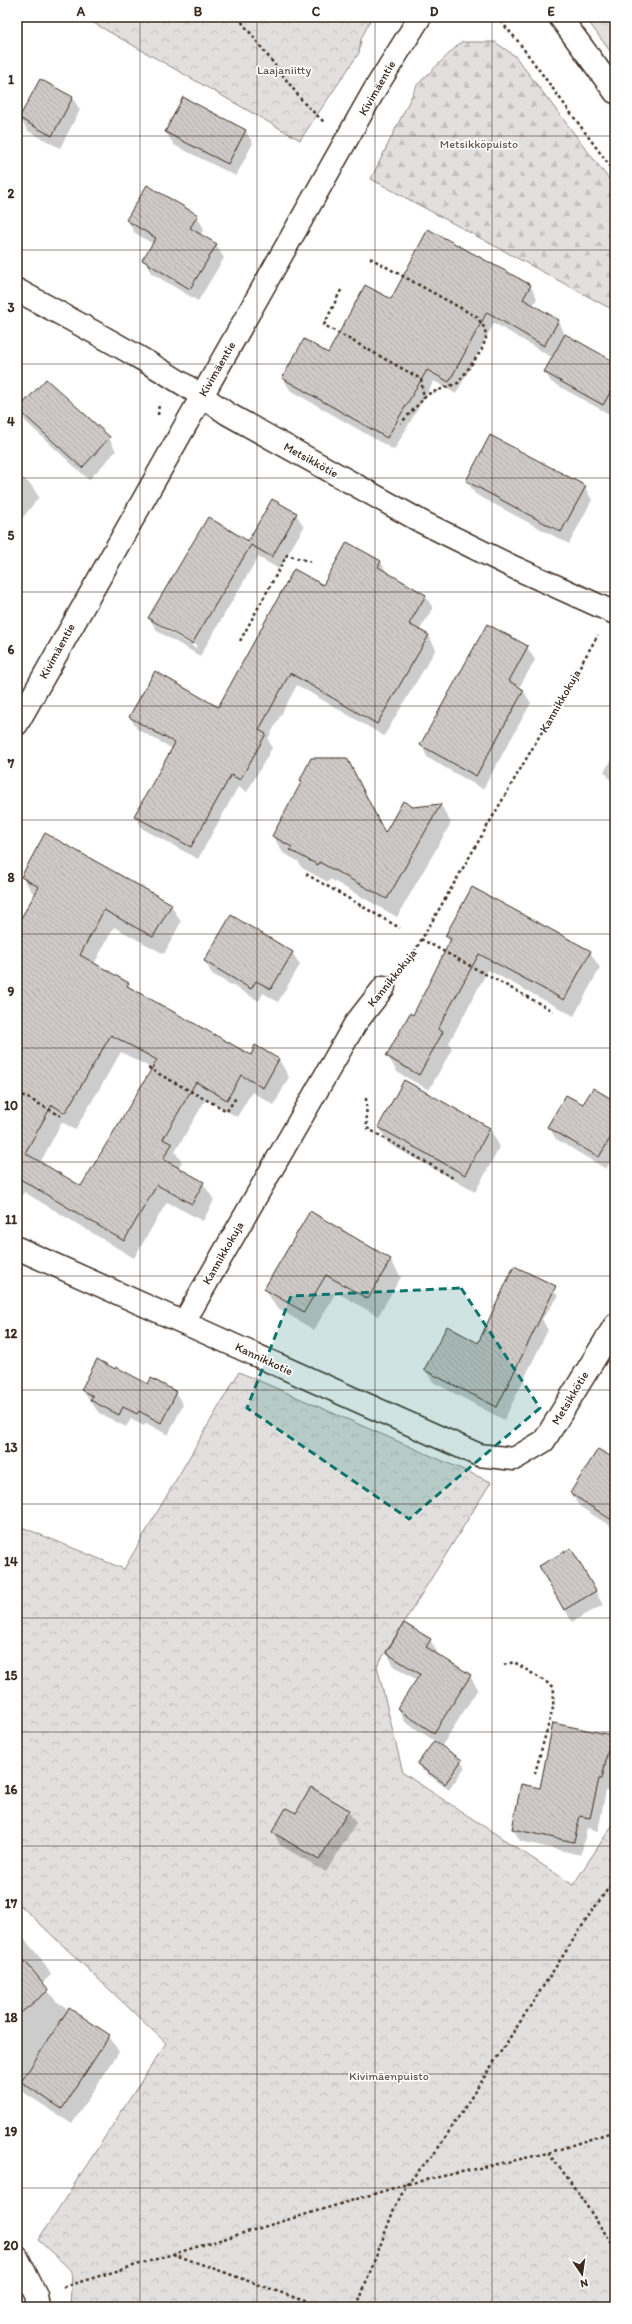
<svg xmlns="http://www.w3.org/2000/svg" width="632" height="2324" viewBox="0 0 632 2324" font-family="Itim,sans-serif">
	<style>
		.grass { fill: url(#grass-tufts); stroke: #8e857e }
		.forest { fill: url(#forest-firs); stroke: #8e857e }
		.park { fill: url(#park-crowns); stroke: #8e857e }
		.shadow { fill: #0003; fill-rule: evenodd }
		.building { fill: url(#building-back-hatch); stroke: #3b2a1e; fill-rule: evenodd }
		.lines { fill: none; stroke-linecap: round; stroke-linejoin: round }
		.minor-casing { stroke: #3b2a1e; stroke-width: 25 }
		.tertiary-casing { stroke: #3b2a1e; stroke-width: 25 }
		.path { stroke: #3b2a1e; stroke-width: 2.5; stroke-dasharray: 3 3; stroke-linecap: butt }
		.minor { stroke: #fff; stroke-width: 22 }
		.tertiary { stroke: #fff; stroke-width: 22 }
		.marked { fill: #0f766e; fill-opacity: 0.2; stroke: #0f766e; stroke-width: 3; stroke-dasharray: 8 5; stroke-linejoin: round }
		.grid { fill: none; stroke: #3b2a1e; stroke-width: 1; stroke-opacity: 0.55 }
		.labels { text-anchor: middle; stroke-width: 3.5; stroke-linejoin: round; paint-order: stroke }
		.park-label { font-size: 12px; fill: #65584e; stroke: #fff }
		.street-label { font-size: 12px; fill: #3b2a1e; stroke: #fff }
		.neatline { fill: none; stroke: #3b2a1e; stroke-width: 1.5 }
		.grid-label { font-size: 13px; text-anchor: middle; font-weight: bold; fill: #3b2a1e }
	</style>
	<defs>
		<pattern id="grass-tufts" width="24" height="20" patternUnits="userSpaceOnUse"><rect width="24" height="20" fill="#e2e0de"/><path d="M3 7l-1-3M5 7V3M7 7l1-3M15 17l-1-3M17 17v-4M19 17l1-3" fill="none" stroke="#c3c0be"/></pattern>
		<pattern id="forest-firs" width="22" height="20" patternUnits="userSpaceOnUse"><rect width="22" height="20" fill="#e2e0de"/><path d="M5 1l3.5 6h-7zM16 11l3.5 6h-7z" fill="#c3c0be"/></pattern>
		<pattern id="park-crowns" width="20" height="18" patternUnits="userSpaceOnUse"><rect width="20" height="18" fill="#e2e0de"/><path d="M2 6a3 3 0 1 1 6 0M12 15a3 3 0 1 1 6 0" fill="none" stroke="#c3c0be"/></pattern>
		<pattern id="building-back-hatch" width="6" height="6" patternUnits="userSpaceOnUse"><rect width="6" height="6" fill="#cfcac7"/><path d="M-1 5l2 2M0 0l6 6M5-1l2 2" fill="none" stroke="#b3aeaa"/></pattern>
	</defs>
	<rect width="100%" height="100%" fill="#fff"/>
	<filter id="ink" filterUnits="userSpaceOnUse"><feTurbulence type="fractalNoise" baseFrequency=".025" numOctaves="2"/><feDisplacementMap in="SourceGraphic" scale="8" xChannelSelector="R" yChannelSelector="G"/><feConvolveMatrix kernelMatrix="1 2 1 2 8 2 1 2 1" color-interpolation-filters="sRGB"/></filter>
	<g filter="url(#ink)">
		<path class="grass" d="M585 17H612L615 21V58Z"/>
		<path class="forest" d="M461 42H495L515 56 615 187V311L371 179 417 85Z"/>
		<path class="park" d="M83 17H372L361 39 359 53 300 140Z
			M239 1372 491 1482 377 1666 403 1773 573 1885 615 1821V2307H70L72 2271 38 2240 166 2043 17 1902V1525L124 1569Z"/>
		<path class="shadow" d="M72 97 80 110 60 148 28 131 20 118Z
			M245 130 253 143 236 176 174 145 166 132Z
			M197 216 204 229 200 235 216 245 224 258 198 301 151 273 144 260 153 244 135 233 127 220Z
			M530 285 537 298 533 306 559 321 565 335 615 363V403L609 414 551 382 545 372 553 358 494 323 456 394 434 381 394 450 290 390 283 378 329 354 392 300Z
			M19 410 109 438 116 451 89 480 26 422Z
			M17 473 31 485 39 497 17 525Z
			M467 481 585 487 592 500 569 544 475 494Z
			M296 514 304 527 279 569 258 557 200 656 157 631 149 618 248 542ZM159 624 197 646 196 648 159 626Z
			M347 544 381 562 387 573 425 595 433 608 419 631 429 636 436 649 384 736 297 685 268 739 272 748 247 792 238 787 198 859 143 829 135 816 173 749 137 729 130 717 219 709 324 586Z
			M527 647 535 660 519 688 523 690 531 703 483 789 428 758 421 745Z
			M615 756V787L604 771Z
			M347 759 386 834 413 808 441 805 451 823 397 917 330 879 328 882 302 868 298 861 283 853 273 836 303 783 301 780Z
			M22 877 171 905 181 922 164 954 114 927 94 964 128 984 131 989 251 1056 279 1060 289 1077 274 1105 252 1092 237 1117 206 1099 175 1152 182 1162 178 1168 203 1183 214 1200 203 1221 167 1202 134 1258 24 1192 20 1199 17 1197V927L35 896ZM121 1052 153 1069 82 1188 40 1163 62 1122 75 1130Z
			M446 936 590 952 600 968 574 1016 488 970 449 1043 452 1049 429 1090 397 1072 388 1056 413 1016 451 943Z
			M292 952 300 965 278 1002 263 993 259 1001 212 974 205 961Z
			M404 1082 490 1129 500 1147 475 1192 389 1144 379 1127Z
			M615 1103V1154L606 1169 556 1139 549 1127 583 1106Z
			M390 1259 401 1277 378 1316 336 1292 314 1330 276 1307 265 1289Z
			M550 1284 558 1297 542 1319 548 1330 504 1420 433 1382 425 1370 479 1344Z
			M148 1385 176 1393 183 1405 168 1435 146 1423 144 1426 131 1419 126 1427 99 1413 82 1390Z
			M615 1461V1529L579 1506 571 1493Z
			M571 1549 603 1605 572 1622 540 1566Z
			M430 1640 437 1652 436 1654 470 1676 478 1689 441 1747 461 1761 465 1767 449 1790 422 1770 418 1764 435 1741 405 1722 398 1709 417 1680 394 1666 387 1653Z
			M610 1735 615 1744V1761L609 1791H606L598 1831 587 1828 581 1855 520 1841 513 1829Z
			M348 1811 356 1823 326 1872 280 1845 273 1832Z
			M17 1930 42 1960 51 1975 42 1983 56 2001 109 2036 119 2052 72 2124 17 2088Z"/>
		<path class="building" d="M40 79 73 97 52 136 19 118Z
			M183 97 246 130 228 164 165 132Z
			M147 185 198 215 190 228 217 244 190 289 142 260 156 238 126 220Z
			M428 229 531 285 523 299 559 320 544 346 487 312 449 382 427 370 387 438 282 378 304 339 328 353 365 285 391 299Z
			M565 334 615 362V384L603 405 544 372Z
			M46 379 110 437 82 468 18 409Z
			M490 435 586 486 561 532 466 481Z
			M272 499 297 513 272 557 251 545 192 644 148 618 208 517 248 541Z
			M347 542 381 561 378 567 426 595 409 624 429 635 377 724 290 673 259 730 266 734 240 780 231 775 191 847 134 816 175 743 129 717 155 671 218 707 294 569 323 585Z
			M487 624 528 646 509 681 524 690 476 776 420 745Z
			M311 758H347L385 833 403 801 413 807 441 804 387 899 319 862 318 865 290 850 292 847 272 836 302 781 300 780Z
			M45 833 172 904 153 937 104 910 80 955 129 983 127 986 251 1055 255 1045 279 1059 263 1088 241 1075 227 1100 196 1082 163 1139 172 1144 163 1159 204 1182 192 1204 157 1185 124 1241 17 1177V925L39 887 21 877ZM111 1035 157 1060 81 1186 25 1153 52 1105 65 1113Z
			M472 887 591 951 564 1000 479 954 438 1029 443 1032 419 1075 386 1056 410 1013 413 1015 451 939 445 936Z
			M231 915 293 952 271 989 256 981 251 989 204 961Z
			M404 1080 490 1128 465 1175 378 1127Z
			M593 1088 615 1101V1130L599 1157 547 1127 566 1095 583 1104Z
			M310 1211 391 1259 368 1299 326 1275 304 1312 264 1289Z
			M514 1266 556 1286 497 1407 424 1370 447 1326 478 1343Z
			M97 1359 115 1369 116 1367 148 1384 151 1378 177 1392 161 1423 139 1411 137 1414 123 1407 119 1415 90 1400 93 1396 81 1390Z
			M598 1449 615 1459V1522L570 1493Z
			M571 1548 596 1591 564 1610 539 1566Z
			M404 1623 431 1639 426 1647 471 1675 434 1733 397 1709 420 1674 386 1653Z
			M553 1723 611 1735 602 1779H599L590 1818 580 1816 574 1842 512 1829 521 1784 540 1788Z
			M434 1741 462 1760 445 1784 417 1764Z
			M311 1787 349 1810 319 1860 272 1832 286 1808 296 1813Z
			M17 1952 49 1990 17 2016Z
			M69 2008 110 2035 62 2109 21 2082Z"/>
		<g class="lines">
			<defs>
				<path id="minor" d="M17 290C88 329 162 367 228 414L422 522 511 566 615 613
					M17 724 375 89 420 17
					M17 1248 479 1455 514 1459 544 1441 615 1325
					M184 1322 355 1024 384 987
					M17 2257 36 2295 38 2307"/>
				<path id="tertiary" d="M560 17 615 92"/>
			</defs>
			<use href="#minor" class="minor-casing"/>
			<use href="#tertiary" class="tertiary-casing"/>
			<path class="path" d="M238 17 304 103 325 123
				M497 17 517 40 615 173
				M370 258 477 317 485 329 486 339 481 351 458 383 428 394 401 423
				M341 290 324 325 421 379 424 399
				M158 415 159 403
				M240 641 287 555 312 562
				M306 874 400 928
				M421 939 553 1011
				M403 966 412 956 598 635
				M148 1068 227 1111 237 1096
				M17 1092 61 1116
				M366 1098 367 1128 453 1178
				M504 1665 514 1662 554 1687 553 1708 535 1773
				M548 2153 567 2177 615 2248
				M173 2254 321 2307
				M63 2287 407 2184 548 2153 615 2131
				M357 2307 394 2209 407 2184 437 2150 592 1911 615 1879"/>
			<use href="#minor" class="minor"/>
			<use href="#tertiary" class="tertiary"/>
		</g>
	</g>
	<path class="marked" d="M461 1288 540 1408 409 1519 247 1408 291 1296Z"/>
	<path class="grid" d="M140 17V2307M257 17V2307M375 17V2307M492 17V2307M17 136H615M17 250H615M17 364H615M17 478H615M17 592H615M17 706H615M17 820H615M17 934H615M17 1048H615M17 1162H615M17 1276H615M17 1390H615M17 1504H615M17 1618H615M17 1732H615M17 1846H615M17 1960H615M17 2074H615M17 2188H615"/>
	<g class="labels">
		<g class="park-label">
			<text x="284" y="74">Laajaniitty</text>
			<text x="479" y="148">Metsikköpuisto</text>
			<text x="389" y="2080">Kivimäenpuisto</text>
		</g>
		<g class="street-label">
			<text transform="translate(377 88) rotate(-60)" y="4">Kivimäentie</text>
			<text transform="translate(217 369) rotate(-60)" y="4">Kivimäentie</text>
			<text transform="translate(311 460) rotate(29)" y="4">Metsikkötie</text>
			<text transform="translate(57 651) rotate(-61)" y="4">Kivimäentie</text>
			<text transform="translate(560 701) rotate(-60)" y="4">Kannikkokuja</text>
			<text transform="translate(392 978) rotate(-51)" y="4">Kannikkokuja</text>
			<text transform="translate(223 1253) rotate(-60)" y="4">Kannikkokuja</text>
			<text transform="translate(264 1359) rotate(25)" y="4">Kannikkotie</text>
			<text transform="translate(570 1398) rotate(-59)" y="4">Metsikkötie</text>
		</g>
	</g>
	<rect width="632" height="2324" fill="none" stroke="#fff" stroke-width="44"/>
	<g transform="translate(582 2274) rotate(167)" stroke="#ffffff" stroke-width="3" paint-order="stroke">
	<path d="M0-3L7 15L0 10L-7 15Z" fill="#3b2a1e"/>
	<text y="-6" font-size="11" font-weight="bold" text-anchor="middle" fill="#3b2a1e">N</text>
	</g>
	<rect x="22" y="22" width="588" height="2280" class="neatline"/>
	<g class="grid-label">
		<text x="81" y="16">A</text>
		<text x="198" y="16">B</text>
		<text x="316" y="16">C</text>
		<text x="434" y="16">D</text>
		<text x="551" y="16">E</text>
		<text x="11" y="84">1</text>
		<text x="11" y="198">2</text>
		<text x="11" y="312">3</text>
		<text x="11" y="426">4</text>
		<text x="11" y="540">5</text>
		<text x="11" y="654">6</text>
		<text x="11" y="768">7</text>
		<text x="11" y="882">8</text>
		<text x="11" y="996">9</text>
		<text x="11" y="1110">10</text>
		<text x="11" y="1224">11</text>
		<text x="11" y="1338">12</text>
		<text x="11" y="1452">13</text>
		<text x="11" y="1566">14</text>
		<text x="11" y="1680">15</text>
		<text x="11" y="1794">16</text>
		<text x="11" y="1908">17</text>
		<text x="11" y="2022">18</text>
		<text x="11" y="2136">19</text>
		<text x="11" y="2250">20</text>
	</g>
</svg>
